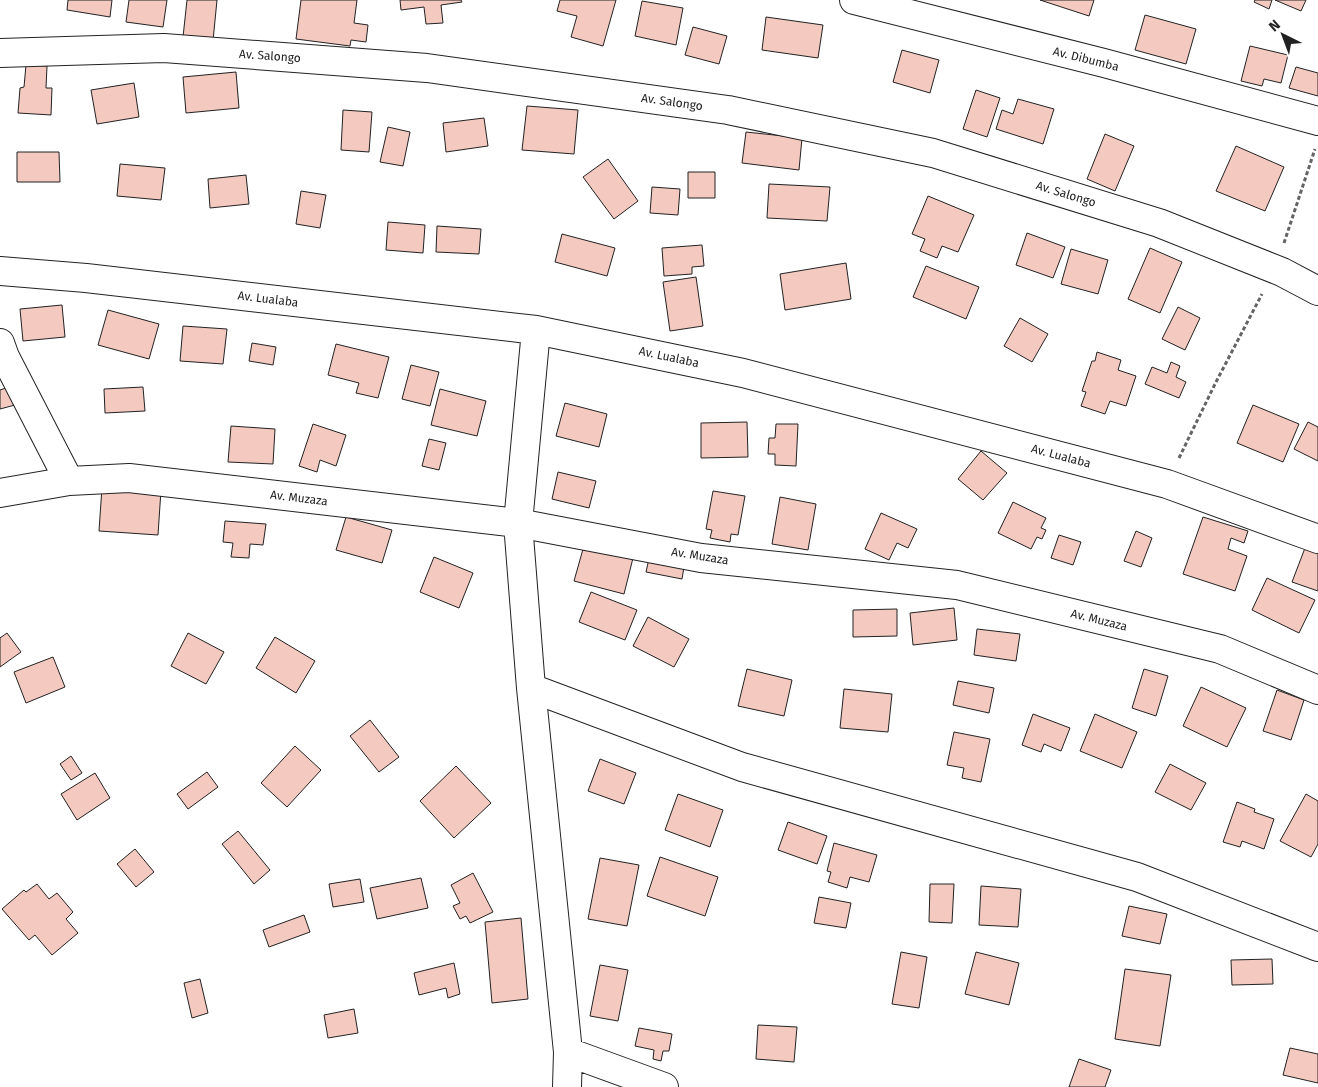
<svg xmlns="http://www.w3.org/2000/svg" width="1318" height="1087" viewBox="0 0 1318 1087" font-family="'Fira Sans',sans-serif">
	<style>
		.building { fill: #f3c9c0; stroke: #222 }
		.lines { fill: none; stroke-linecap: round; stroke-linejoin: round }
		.minor-casing { stroke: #222; stroke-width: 30 }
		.path { stroke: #646464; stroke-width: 3; stroke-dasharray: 4 2.5; stroke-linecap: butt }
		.minor { stroke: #fff; stroke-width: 28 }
		.labels { text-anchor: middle; stroke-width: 4; stroke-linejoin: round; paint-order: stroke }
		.street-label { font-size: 12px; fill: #222; stroke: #fff }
	</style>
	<rect width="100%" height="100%" fill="#fff"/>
	<path class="building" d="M68 0H112L110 17 67 10Z
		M129 0H167L163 27 126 22Z
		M187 0H217L213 41 183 37Z
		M301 0H357L354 23 368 25 366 42 351 40 350 46 296 39Z
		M400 0H461L462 2 441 5 443 23 426 24 424 7 401 10Z
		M560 0H616L603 46 571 37 577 16 557 11Z
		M1040 0H1094L1089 16Z
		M1255 0H1272L1269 9 1254 2Z
		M1275 0H1306L1301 11Z
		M642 1 683 8 676 45 635 36Z
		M1145 15 1196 29 1186 64 1135 50Z
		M766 17 823 25 818 58 762 50Z
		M693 27 727 36 719 64 685 55Z
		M1250 46 1288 55 1281 83 1264 79 1262 86 1241 81Z
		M902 50 939 60 930 93 893 82Z
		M26 65 47 66 46 88H52L51 115 18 113 20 88 24 87Z
		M1296 67 1318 73V96L1289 88Z
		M236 72 239 108 186 113 183 77Z
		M134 83 139 117 97 124 91 90Z
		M976 90 1000 98 987 137 963 129Z
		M1018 99 1054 109 1043 144 996 129 1002 110 1013 114Z
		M527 106 578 110 574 154 522 150Z
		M343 110 372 112 369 152 341 150Z
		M484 118 488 146 446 152 443 123Z
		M388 127 410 132 403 166 380 162Z
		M746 132 802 138 799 170 742 163Z
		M1105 134 1134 146 1115 191 1087 179Z
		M1236 146 1284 167 1265 211 1216 191Z
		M17 152H59L60 182H17Z
		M608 159 638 201 614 219 583 177Z
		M120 164 165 168 161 200 117 196Z
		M688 172H715V198H688Z
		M246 175 249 204 210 208 208 179Z
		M769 184 830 187 827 221 767 218Z
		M652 187 680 189 678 215 650 213Z
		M301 191 326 195 320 228 296 224Z
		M928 196 974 215 958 252 942 246 937 258 920 251 925 239 912 234Z
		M388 222 425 225 423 253 386 250Z
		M437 226 481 229 479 254 436 252Z
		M1027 233 1065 247 1053 278 1016 265Z
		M562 234 615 248 607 276 555 262Z
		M702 245 704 266 692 267V274L664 276 662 248Z
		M1150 248 1182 262 1160 313 1128 299Z
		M1071 249 1108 260 1098 294 1061 284Z
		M846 263 851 299 785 310 780 274Z
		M926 266 979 287 966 319 913 297Z
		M696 277 703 326 670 331 663 282Z
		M62 305 65 337 23 341 20 309Z
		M1178 307 1200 318 1185 350 1162 339Z
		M108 310 159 324 149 359 98 345Z
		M1020 318 1048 334 1032 362 1004 346Z
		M183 326 227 329 223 364 180 361Z
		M252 343 276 347 273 365 249 361Z
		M336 344 389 357 378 398 356 393 359 383 328 375Z
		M1097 352 1121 360 1118 370 1136 376 1126 406 1110 401 1105 414 1081 406 1086 392 1082 391 1092 361H1095Z
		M1171 362 1180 366 1176 377 1186 382 1179 398 1145 384 1152 367 1167 373Z
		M411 365 439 372 430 406 402 399Z
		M9 387 15 405 0 409V390Z
		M143 387 145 411 105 413 104 389Z
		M440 389 486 401 477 436 431 425Z
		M565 403 607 414 599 447 556 436Z
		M1253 405 1299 424 1283 462 1237 443Z
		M747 422 748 457 701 458V423Z
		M1308 422 1318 427V461L1294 449Z
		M313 424 346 435 336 466 320 460 317 472 299 466Z
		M776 424H798L796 466 775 465V454H768L769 438H775Z
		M231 426 275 429 273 464 228 462Z
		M429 439 446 443 439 470 422 466Z
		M981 451 1007 473 983 500 958 479Z
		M558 472 596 481 589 508 552 499Z
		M102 487 161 490 158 535 99 531Z
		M713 491 745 496 738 535 731 534 730 542 710 538 712 530 706 529Z
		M780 497 816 504 808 550 772 544Z
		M1013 502 1046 518 1041 528 1046 530 1042 539 1037 537 1031 549 998 533Z
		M881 513 917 529 908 548 897 543 889 560 865 549Z
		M346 517 392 530 382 563 336 550Z
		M1203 517 1248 531 1244 543 1231 538 1228 549 1247 556 1235 591 1183 574Z
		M225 521 266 524 263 545 250 544 249 558 231 557 233 543 223 542Z
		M1136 531 1152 538 1141 567 1124 561Z
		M1059 535 1081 542 1073 565 1051 558Z
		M585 542 634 554 624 594 574 581Z
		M1305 548 1318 553V591L1292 582Z
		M650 554 685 561 682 579 646 572Z
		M434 557 473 573 459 608 420 592Z
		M1267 578 1315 600 1299 633 1252 610Z
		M591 592 637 610 625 640 579 622Z
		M954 608 957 640 913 645 910 613Z
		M897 609V636L853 637V610Z
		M648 617 689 639 674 667 633 646Z
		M977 629 1020 634 1016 661 974 655Z
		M7 633 21 652 0 667V638Z
		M188 633 224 652 206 684 171 666Z
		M275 637 315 661 296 693 256 668Z
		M53 657 65 687 26 703 14 672Z
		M747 669 792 680 784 716 738 706Z
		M1144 669 1168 676 1156 716 1132 708Z
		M958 681 994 688 989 713 953 705Z
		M1201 687 1246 708 1227 747 1183 726Z
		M844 689 892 694 888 732 840 728Z
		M1277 690 1304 700 1291 740 1263 731Z
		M1033 714 1070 728 1061 751 1044 744 1041 752 1022 745Z
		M1095 714 1137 732 1122 768 1080 751Z
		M370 720 399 757 379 772 350 736Z
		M954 732 990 739 981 782 962 778 964 768 947 765Z
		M295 746 321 770 287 807 261 783Z
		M71 756 82 773 71 780 60 764Z
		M600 759 636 773 624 804 588 791Z
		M1170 764 1206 783 1191 810 1155 792Z
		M456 766 491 803 454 838 420 801Z
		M207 772 218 787 188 809 177 794Z
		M95 773 110 798 77 820 61 794Z
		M678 794 723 810 710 847 665 830Z
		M1306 794 1318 801V844L1311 857 1280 841Z
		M1237 802 1255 809 1254 812 1274 819 1264 849 1242 841 1240 847 1223 842Z
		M788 822 827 836 817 864 778 850Z
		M238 831 270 870 254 884 222 844Z
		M834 843 877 855 869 882 850 877 847 888 828 882 831 872 827 871Z
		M135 849 154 872 136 887 117 864Z
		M660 857 718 877 705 916 647 896Z
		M600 858 639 865 627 926 588 919Z
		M473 873 493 912 470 923 466 916 460 919 453 906 460 903 451 885Z
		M421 878 428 908 377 919 370 888Z
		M360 879 364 902 333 907 329 884Z
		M37 884 49 899 57 893 73 912 66 919 78 933 52 955 35 935 29 940 2 909 24 890 26 892Z
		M930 884H954L952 923 929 922Z
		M981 886 1021 889 1018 927 979 925Z
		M819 897 851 903 846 928 814 923Z
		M1129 906 1167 914 1160 944 1122 936Z
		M304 915 310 932 269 947 263 930Z
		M521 918 528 999 492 1003 485 922Z
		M901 952 927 957 919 1008 892 1004Z
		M976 952 1019 963 1009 1005 965 994Z
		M1272 959 1273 984 1232 985 1231 960Z
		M454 963 460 994 448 998 446 988 419 995 414 973Z
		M600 965 628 970 618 1021 590 1016Z
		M1125 969 1171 975 1160 1046 1115 1039Z
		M200 979 208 1013 192 1018 184 983Z
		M354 1009 358 1033 328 1038 324 1015Z
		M758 1025 797 1027 794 1062 756 1059Z
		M639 1028 672 1034 669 1051H663L661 1061 653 1059 654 1050 635 1046Z
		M1290 1048 1318 1054V1083L1283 1075Z
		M1079 1059 1111 1070 1105 1087H1069Z"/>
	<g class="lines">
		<defs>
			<path id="minor" d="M854 0 1104 63 1318 121
				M0 53 164 48 427 68 728 110 933 153 1159 223 1282 272 1318 291
				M0 271 86 278 536 330 743 373 1167 484 1318 539
				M536 330 518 523 531 688 568 1052 567 1087
				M0 343 5 357 69 481
				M0 493 69 481 129 478 518 523 701 558 957 585 1220 649 1318 690
				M531 688 742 767 1137 877 1318 947
				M568 1052 664 1087"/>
		</defs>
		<use href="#minor" class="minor-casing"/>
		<path class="path" d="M1284 243 1315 149
			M1179 458 1216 382 1262 294"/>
		<use href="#minor" class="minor"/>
	</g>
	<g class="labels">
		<g class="street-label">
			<text transform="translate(270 56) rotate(4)" y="4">Av. Salongo</text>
			<text transform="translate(1086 59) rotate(14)" y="4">Av. Dibumba</text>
			<text transform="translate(672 102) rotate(8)" y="4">Av. Salongo</text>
			<text transform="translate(1066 194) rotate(17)" y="4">Av. Salongo</text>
			<text transform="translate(268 299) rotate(7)" y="4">Av. Lualaba</text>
			<text transform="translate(669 357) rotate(12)" y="4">Av. Lualaba</text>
			<text transform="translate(1061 456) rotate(15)" y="4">Av. Lualaba</text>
			<text transform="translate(299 498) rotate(7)" y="4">Av. Muzaza</text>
			<text transform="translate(700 556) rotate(9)" y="4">Av. Muzaza</text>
			<text transform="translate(1099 620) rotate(14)" y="4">Av. Muzaza</text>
		</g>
	</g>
	<g transform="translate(1283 35) rotate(318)" stroke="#ffffff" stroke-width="4" paint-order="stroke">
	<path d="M0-4L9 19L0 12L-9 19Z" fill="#222222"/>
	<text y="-8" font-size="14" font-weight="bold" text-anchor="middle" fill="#222222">N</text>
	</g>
</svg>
